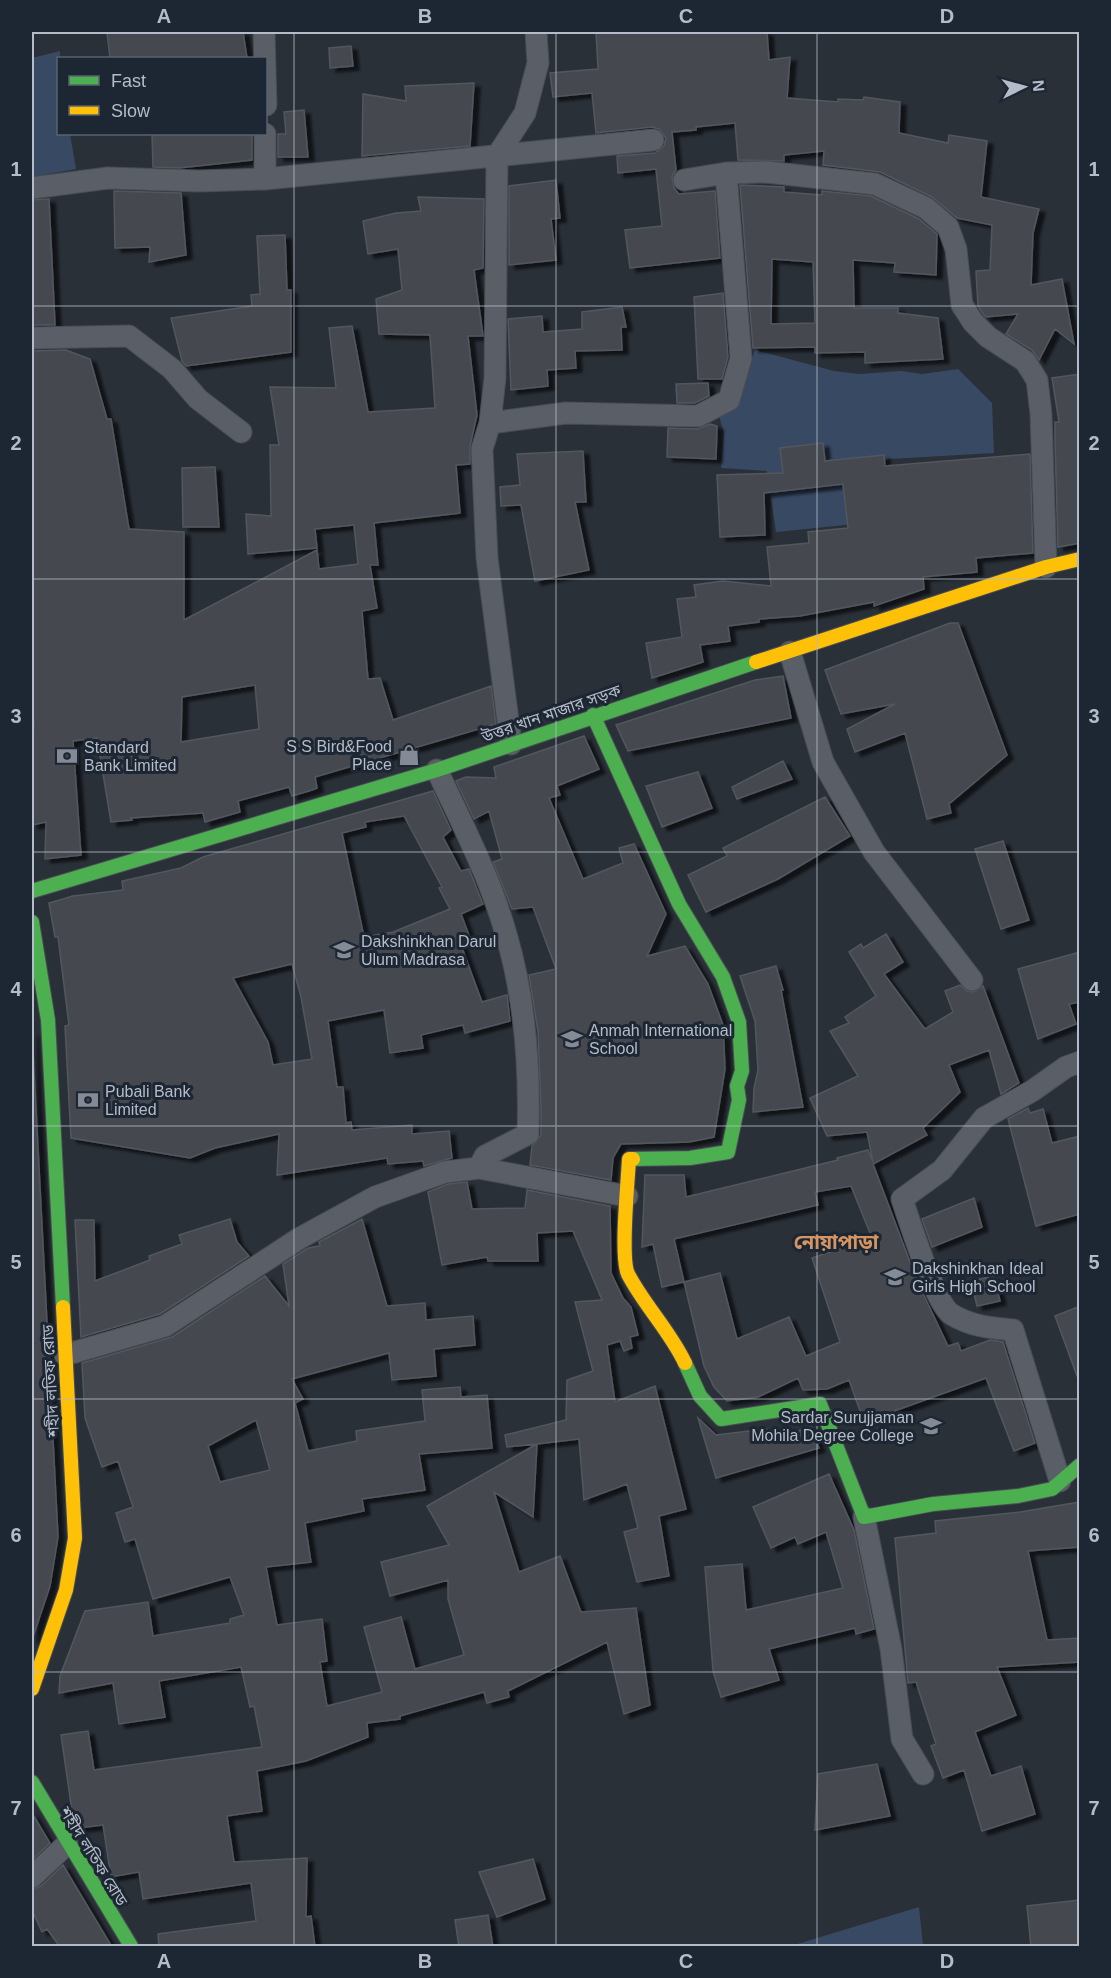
<svg xmlns="http://www.w3.org/2000/svg" width="1111" height="1978" viewBox="0 0 1111 1978" font-family="Arial,'Noto Sans Bengali',sans-serif">
	<style>
		.water { fill: #384963 }
		.building { fill: #444950; stroke: #52575f; stroke-width: 1.5; fill-rule: evenodd; filter: url(#shadow) }
		.lines { fill: none; stroke-linecap: round; stroke-linejoin: round }
		.street-casing { stroke: #484c53; stroke-width: 23 }
		.fast-casing { stroke: #484c53; stroke-width: 16 }
		.slow-casing { stroke: #484c53; stroke-width: 16 }
		.street { stroke: #5a5e66; stroke-width: 21 }
		.fast { stroke: #4caf50; stroke-width: 14 }
		.slow { stroke: #ffc107; stroke-width: 14 }
		.grid { fill: none; stroke: #b4bcc9; stroke-width: 1.5; stroke-opacity: 0.55 }
		.labels { text-anchor: middle; stroke-width: 6; stroke-linejoin: round; paint-order: stroke }
		.street-label { font-size: 16px; fill: #b4bcc9; stroke: #1d2633 }
		.poi-label { font-size: 16px; fill: #b4bcc9; stroke: #1d2633; text-anchor: start }
		.quarter-label { font-size: 20px; font-weight: bold; fill: #d59563; stroke: #1d2633 }
		.neatline { fill: none; stroke: #b4bcc9; stroke-width: 2 }
		.grid-label { font-size: 20px; text-anchor: middle; font-weight: bold; fill: #b4bcc9 }
	</style>
	<defs>
		<filter id="shadow"><feDropShadow dx="6" dy="4" stdDeviation="1.5" flood-color="#0009"/></filter>
	</defs>
	<rect width="100%" height="100%" fill="#2a3038"/>
	<path class="water" d="M60 51 58 134H70L76 169 32 177V58Z
		M755 350 834 371 859 374 901 371 922 374 958 369 992 403 994 453 890 459 854 470 855 524 776 532 767 471 721 468 724 433 717 409 747 373Z
		M919 1907 923 1946H791Z"/>
	<path class="building" d="M107 32H243L247 58H110Z
		M596 32H767L769 60 790 57 787 98 838 102V99L863 100 864 97 900 102 899 133 948 143 949 135 987 141 981 197 1039 209 1033 233 1031 285 1062 279 1074 344 1055 329 1039 360 1032 350 1006 334 1018 314 986 317 983 314 978 306 976 271 990 270 992 225 957 218 932 197 880 172 823 165 824 151 784 155V161L738 160 735 123 696 127V130L672 132 676 170 672 176 674 188 679 194 715 191 720 258 630 268 625 230 662 226 656 169 618 173 617 156 655 153 664 146 666 138 659 129 652 127 596 133 592 93 553 97 550 73 598 69Z
		M351 46 353 66 330 68 329 48Z
		M474 83 470 146 362 156 363 94 406 101 405 86Z
		M304 110 308 157H278V134H286L284 112Z
		M152 134H252V160L179 168 153 167Z
		M556 180 560 218 551 219 556 260 509 265V186Z
		M740 185 784 187V192L822 195V191L871 196 919 219 937 234 936 275 894 272 895 263 853 260 854 308H898V313L938 318 943 359 865 363V352L815 353V347L753 348ZM772 259 813 262 815 323 771 324Z
		M114 191 181 193 186 255 149 262 150 247 115 248Z
		M418 197 484 199 483 268 474 270 483 336H468L477 415 470 446V464L456 465 460 513 374 523 378 565H370L377 608 362 611 368 679 380 678 393 720 491 686 496 724 315 777 317 788 312 790 292 796 289 787 238 801 240 812 205 822 203 813 131 818 132 820 111 822 97 738 73 741 81 855 45 859 46 822 32 825V729H34L32 691V351L66 350 90 359 107 419H111L129 529 184 532V620L317 550 319 569 358 564 354 525 315 529 317 548 248 554 246 514 271 516 270 445H279L270 387 336 388 329 328 352 326 368 412 435 408 430 335 379 334 376 299 402 290 398 249 368 254 363 221 396 213 421 211ZM255 685 259 729 181 742 182 697Z
		M49 199 55 325H32V200Z
		M285 235 287 290H291V352L186 366 182 361 171 318 252 306 251 295 260 294 257 236Z
		M723 293 728 357 722 379H698L694 297Z
		M622 307 626 327H621L622 350 575 351 576 368 547 370 548 386 511 390 508 319 542 316 543 332 582 329V312Z
		M1080 374V543L1058 547 1055 440V422H1059L1052 378Z
		M708 383 709 396 695 403H677L676 384Z
		M710 424 717 426 716 459 667 457 668 428 698 429Z
		M823 443 825 461 884 455 885 466 1030 454 1033 553 976 558 977 572 923 577 924 589 874 606V602L800 616 759 619V622L728 626 730 641 700 645 703 662 652 678 646 643 682 637 677 599 696 597 694 585 723 581 771 586 767 547 809 543 808 532 848 528 843 484 764 493 765 535 720 537 717 475 783 473 780 448Z
		M583 451 586 502H575L589 570 535 581 521 505 501 506 500 487 520 485 517 454Z
		M215 467 219 527H183L182 468Z
		M950 623H958L1007 755 949 804 951 813 927 819 905 733 855 752 847 729 895 704 841 714 825 670Z
		M783 676 791 718 628 751 616 725 755 680Z
		M584 736 599 769 557 786 560 795 549 798 583 879 623 863 619 848 634 844 666 914 647 956 685 946 708 984 723 1025 725 1069 714 1137 689 1142 621 1144 613 1158 611 1180 530 1165 532 1146 541 1135V1109L538 1032 529 975 556 969 533 907 512 909 493 862 502 859 489 811 474 819 456 781 466 777 496 778 494 767Z
		M783 761 792 779 737 799 732 787Z
		M698 772 712 808 662 827 646 786Z
		M433 791 451 830 443 837 461 871 469 869 483 904 461 914 470 938 461 945 482 1002 507 995 510 1021 465 1033 463 1025 421 1035 423 1048 390 1053 384 1010 328 1021 337 1087H343L346 1123 351 1122 352 1130 412 1125V1134L449 1131 452 1158 424 1166 423 1161 388 1164 387 1158 277 1175 279 1134 215 1148 190 1158 71 1138 65 1026 69 1025 58 937H55L49 903 73 896 123 890 122 881 181 868 203 857ZM404 816 442 887 439 888 450 909 393 932 364 937 342 833 366 827 365 822ZM292 964 301 997 312 1059 273 1065 268 1042 233 978Z
		M825 797 850 836 778 879 706 912 688 875 727 856 723 848Z
		M1003 841 1029 920 1001 929 975 849Z
		M886 934 903 962 884 974 925 1029 953 1012 945 991 960 985 967 991 974 992 983 986 1019 1083 1001 1094 989 1050 949 1065 960 1092 923 1128 927 1135 873 1164 918 1283 948 1346 958 1343 961 1351 990 1340 1003 1342 1035 1443 1014 1451 986 1378 864 1422 849 1380 827 1389 803 1390 798 1378 758 1397 727 1401 714 1387 704 1366 684 1282 720 1273 737 1339 789 1317 806 1356 840 1342 812 1258 872 1238 851 1186 815 1192 818 1205 674 1239 684 1282 662 1287 653 1244 642 1247 645 1175H684L686 1197 838 1160 837 1158 868 1150 873 1162 867 1132 827 1136 810 1098 858 1076 830 1031 849 1023 845 1017 876 996 849 952 861 944 863 948Z
		M1080 952V1002L1069 1004 1076 1024 1038 1039 1018 969Z
		M776 966 783 990H781L803 1107 753 1112 754 1088 758 1070 755 1021 740 976Z
		M32 1031 58 1537 50 1586 32 1640Z
		M1028 1108 1030 1113 1043 1109 1052 1143 1080 1136V1214L1036 1226 1008 1119Z
		M467 1182 472 1209 525 1208 527 1190 610 1206 611 1273 623 1298 631 1307 638 1335 630 1337 632 1348 624 1351 620 1341 607 1345 615 1402 655 1386 686 1509 659 1516 669 1576 637 1582 624 1532 638 1528 627 1484 584 1500 579 1439 537 1444 533 1517 494 1492 519 1572 560 1556 581 1612 636 1608 650 1705 624 1714 607 1642 508 1691 509 1697 487 1703 484 1692 400 1716V1719L367 1723 368 1737 306 1761 257 1771 262 1811 227 1816 234 1862 307 1858 306 1917 311 1916 315 1947H159L158 1934 256 1921 251 1883 143 1899 139 1872 111 1877 103 1825 79 1828 73 1818 61 1735 88 1731 94 1770 262 1747 254 1706 250 1707 241 1667 159 1681 165 1717 119 1724 113 1683 59 1693 60 1676 85 1611 148 1602 153 1636 230 1623V1619L244 1615 230 1577 153 1599 135 1539 125 1542 116 1513 133 1507 118 1461 102 1467 85 1418 82 1363 172 1337 265 1276 289 1306 283 1264 308 1248 320 1246 319 1242 362 1219 387 1306 425 1303 426 1320 473 1316 475 1345 434 1349 436 1376 392 1380 389 1353 292 1379 303 1399 295 1403 308 1451 357 1441 356 1431 425 1421 422 1390 460 1387 461 1397 487 1395 492 1448 419 1454 425 1490 362 1499 364 1511 305 1523 311 1562 266 1567 277 1625 322 1619 327 1661 320 1662 327 1706 382 1692 364 1627 401 1617 415 1669 464 1655 448 1599V1580L390 1596 381 1562 449 1545 427 1506 537 1444 507 1447 505 1435 566 1420 567 1380 593 1371 575 1302 602 1300 573 1231 537 1233 538 1261H488L487 1257 442 1265 428 1192 448 1184ZM256 1420 270 1470 220 1482 208 1446Z
		M974 1198 982 1227 932 1247 922 1219Z
		M230 1219 237 1242 249 1256 160 1314 81 1337 75 1220H94L95 1281 150 1260 149 1256 182 1244 179 1235Z
		M994 1276 1000 1301 977 1306 971 1281Z
		M1080 1306V1376H1077L1055 1316Z
		M698 1418 716 1435 767 1429 771 1442 811 1426 819 1448 716 1478Z
		M829 1474 854 1530 874 1629 856 1634 855 1628 769 1649 779 1680 721 1697 713 1671 705 1567 742 1564 746 1610 843 1588 826 1532 798 1544 795 1537 771 1548 753 1507Z
		M1080 1502V1547L1028 1551 1047 1640 1080 1638V1662L997 1667 1016 1715 975 1732 991 1776 1021 1766 1035 1814 982 1831 964 1770 943 1778 931 1746 936 1744 916 1682 908 1683 895 1538 936 1533 935 1521 1020 1512Z
		M877 1764 890 1816 815 1830 818 1774Z
		M32 1813 50 1843 32 1860Z
		M533 1859 545 1899 497 1917 479 1872Z
		M63 1865 112 1947H60L47 1929 42 1932 32 1910V1889L41 1886Z
		M1079 1900 1080 1947H1031L1027 1906Z
		M488 1915 493 1947H459L455 1920Z"/>
	<g class="lines">
		<defs>
			<path id="street" d="M264 32 266 105
				M265 179 653 140
				M684 180 726 173 767 172 875 184 926 208 948 227 956 249 962 305 973 322 988 337 1025 361 1037 380 1041 414 1046 567
				M32 188 108 178 199 181 265 179V134
				M32 338 129 336 172 369 198 399 241 432
				M490 423 566 413 698 416 729 400 741 358 726 173
				M790 652 823 762 874 852 972 980
				M511 744 487 558 482 449 490 423 495 378 497 156 525 113 538 63 536 32
				M437 770C462 824 490 877 506 934 525 998 530 1068 528 1134L485 1156 479 1168
				M65 1355 165 1326 300 1238 375 1197 445 1172 479 1168 627 1196
				M1060 1481 1013 1330C990 1328 970 1326 951 1314 935 1303 909 1220 902 1199L942 1170 984 1118 1032 1091 1066 1067 1080 1062
				M864 1517 891 1649 902 1739 923 1774
				M32 1877 67 1844"/>
			<path id="fast" d="M593 715 679 904 723 977 739 1022 742 1071 737 1086 739 1100 728 1152 690 1158 633 1159
				M32 891 437 770 756 662
				M32 922 48 1020 63 1307
				M685 1363 700 1396 721 1419 820 1404 864 1517 933 1504 1018 1496 1052 1489 1080 1465
				M32 1782 131 1946"/>
			<path id="slow" d="M756 662 1046 567 1080 559
				M633 1159H629C628 1181 620 1257 628 1274 644 1305 670 1331 685 1363
				M32 1689 66 1590 75 1538 63 1307"/>
		</defs>
		<use href="#street" class="street-casing"/>
		<use href="#fast" class="fast-casing"/>
		<use href="#slow" class="slow-casing"/>
		<use href="#street" class="street"/>
		<use href="#fast" class="fast"/>
		<use href="#slow" class="slow"/>
	</g>
	<path class="grid" d="M294 32V1946M556 32V1946M817 32V1946M32 306H1080M32 579H1080M32 852H1080M32 1126H1080M32 1399H1080M32 1672H1080"/>
	<defs>
		<symbol id="shop-bare" viewBox="-9 -9 18 18"><path d="M-5-2.5h2.3a2.7 3.5 0 0 1 5.4 0H5L5.5 6h-11ZM-1.5-2.5h3a1.5 2.3 0 0 0-3 0Z" fill="#848b96" stroke="#1d2633" stroke-width="2.5" paint-order="stroke"/></symbol>
		<symbol id="bank-bare" viewBox="-9 -9 18 18"><path d="M-6-4H6V4H-6ZM0-2.3a2.3 2.3 0 1 0 0 4.6a2.3 2.3 0 1 0 0-4.6Z" fill="#848b96" stroke="#1d2633" stroke-width="2.5" paint-order="stroke"/></symbol>
		<symbol id="school-bare" viewBox="-9 -9 18 18"><path d="M0-5L7-2L0 1L-7-2ZM-4 1L0 2.5L4 1V4Q0 6-4 4Z" fill="#848b96" stroke="#1d2633" stroke-width="2.5" paint-order="stroke"/></symbol>
		<symbol id="university-bare" viewBox="-9 -9 18 18"><path d="M0-5L7-2L0 1L-7-2ZM-4 1L0 2.5L4 1V4Q0 6-4 4Z" fill="#848b96" stroke="#1d2633" stroke-width="2.5" paint-order="stroke"/></symbol>
	</defs>
	<g fill-rule="evenodd">
		<use href="#shop-bare" x="394" y="740" width="30" height="30"/>
		<use href="#bank-bare" x="52" y="741" width="30" height="30"/>
		<use href="#school-bare" x="329" y="935" width="30" height="30"/>
		<use href="#school-bare" x="557" y="1024" width="30" height="30"/>
		<use href="#bank-bare" x="73" y="1085" width="30" height="30"/>
		<use href="#school-bare" x="880" y="1262" width="30" height="30"/>
		<use href="#university-bare" x="916" y="1411" width="30" height="30"/>
	</g>
	<g class="labels">
		<g class="street-label">
			<text transform="translate(551 713) rotate(-19)" y="6">উত্তর খান মাজার সড়ক</text>
			<text transform="translate(50 1381) rotate(-93)" y="6">শহীদ লতিফ রোড</text>
			<text transform="translate(94 1856) rotate(58)" y="6">শহীদ লতিফ রোড</text>
		</g>
		<g class="poi-label">
			<text x="392" y="752" text-anchor="end">S S Bird&amp;Food<tspan x="392" dy="18">Place</tspan></text>
			<text x="84" y="753">Standard<tspan x="84" dy="18">Bank Limited</tspan></text>
			<text x="361" y="947">Dakshinkhan Darul<tspan x="361" dy="18">Ulum Madrasa</tspan></text>
			<text x="589" y="1036">Anmah International<tspan x="589" dy="18">School</tspan></text>
			<text x="105" y="1097">Pubali Bank<tspan x="105" dy="18">Limited</tspan></text>
			<text x="912" y="1274">Dakshinkhan Ideal<tspan x="912" dy="18">Girls High School</tspan></text>
			<text x="914" y="1423" text-anchor="end">Sardar Surujjaman<tspan x="914" dy="18">Mohila Degree College</tspan></text>
		</g>
		<g class="quarter-label">
			<text x="836" y="1249">নোয়াপাড়া</text>
		</g>
	</g>
	<rect width="1111" height="1978" fill="none" stroke="#1d2633" stroke-width="66"/>
	<rect x="57" y="57" width="210" height="78" fill="#1d2633" stroke="#59626f" stroke-width="1.5"/>
	<rect x="69" y="76" width="30" height="9" fill="#4caf50" stroke="#59626f" stroke-width="1.5"/>
	<text x="111" y="87" font-size="18" fill="#b4bcc9">Fast</text>
	<rect x="69" y="106" width="30" height="9" fill="#ffc107" stroke="#59626f" stroke-width="1.5"/>
	<text x="111" y="117" font-size="18" fill="#b4bcc9">Slow</text>
	<g transform="translate(1024 87) rotate(85)" stroke="#1d2633" stroke-width="4.5" paint-order="stroke">
	<path d="M0-4.5L10 22L0 15L-10 22Z" fill="#b4bcc9"/>
	<text y="-9" font-size="16" font-weight="bold" text-anchor="middle" fill="#b4bcc9">N</text>
	</g>
	<rect x="33" y="33" width="1045" height="1912" class="neatline"/>
	<g class="grid-label">
		<text x="164" y="23">A</text>
		<text x="425" y="23">B</text>
		<text x="686" y="23">C</text>
		<text x="947" y="23">D</text>
		<text x="16" y="176">1</text>
		<text x="1094" y="176">1</text>
		<text x="16" y="450">2</text>
		<text x="1094" y="450">2</text>
		<text x="16" y="723">3</text>
		<text x="1094" y="723">3</text>
		<text x="16" y="996">4</text>
		<text x="1094" y="996">4</text>
		<text x="16" y="1269">5</text>
		<text x="1094" y="1269">5</text>
		<text x="16" y="1542">6</text>
		<text x="1094" y="1542">6</text>
		<text x="16" y="1815">7</text>
		<text x="1094" y="1815">7</text>
		<text x="164" y="1968">A</text>
		<text x="425" y="1968">B</text>
		<text x="686" y="1968">C</text>
		<text x="947" y="1968">D</text>
	</g>
</svg>
